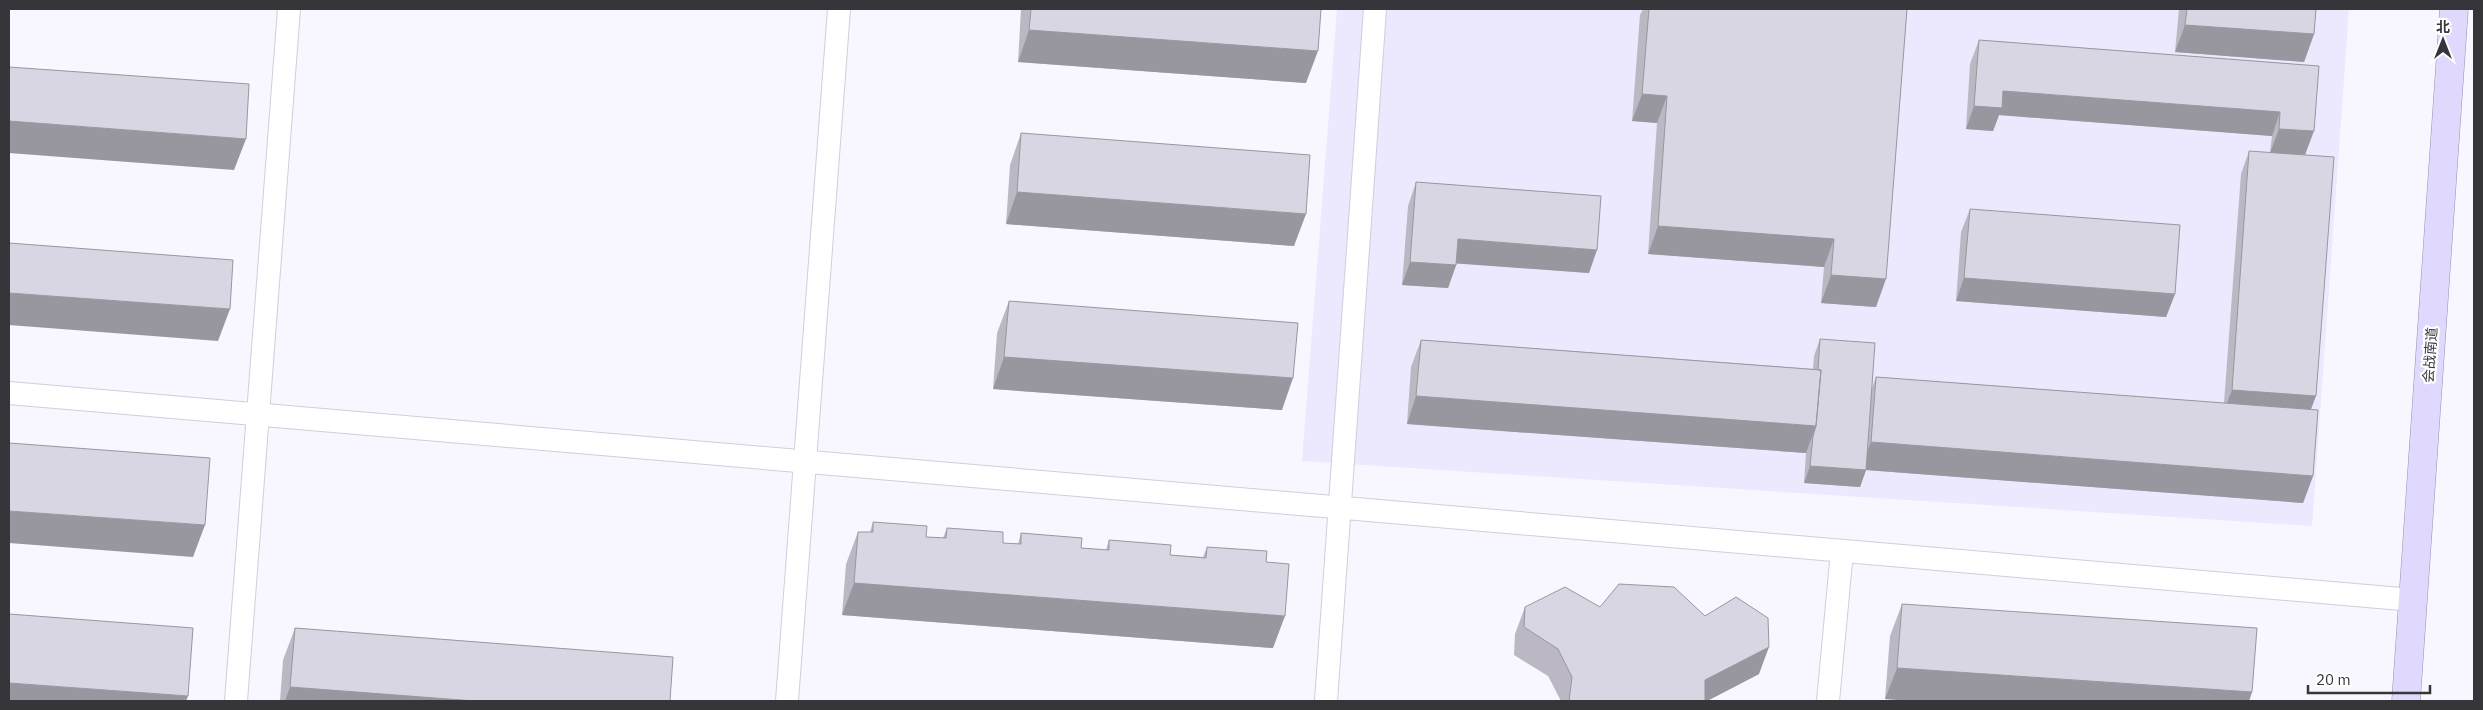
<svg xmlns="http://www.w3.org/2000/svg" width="2483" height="710" viewBox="0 0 2483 710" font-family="'IBM Plex Sans','Noto Sans SC',sans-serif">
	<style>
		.built { fill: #ece8fd }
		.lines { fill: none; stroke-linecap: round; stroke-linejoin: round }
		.lane-casing { stroke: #d0cedb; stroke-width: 24 }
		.primary-casing { stroke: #988eb7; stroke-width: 29 }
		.lane { stroke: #fff; stroke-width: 22 }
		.primary { stroke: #e0d8fd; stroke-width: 28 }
		.wall { fill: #bbb8c3 }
		.shaded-wall { fill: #98969f }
		.building { fill: #d9d6e3; stroke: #98969f }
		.labels { text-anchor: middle; stroke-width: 4.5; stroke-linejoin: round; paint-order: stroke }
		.street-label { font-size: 14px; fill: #36353a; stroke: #fff }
	</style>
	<rect width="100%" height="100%" fill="#f8f7ff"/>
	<path class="built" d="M1337 9H2349L2312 526 1302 461Z"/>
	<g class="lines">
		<defs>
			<path id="lane" d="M9 393 2413 600
				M236 701 289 9
				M787 701 839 9
				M1326 701 1375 9
				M1828 701 1842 551"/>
			<path id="primary" d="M2406 701 2454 9"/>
		</defs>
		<use href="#lane" class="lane-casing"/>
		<use href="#primary" class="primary-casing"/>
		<use href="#lane" class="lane"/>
		<use href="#primary" class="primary"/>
	</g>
	<path class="wall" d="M1021 9H1321L1306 83 1018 62Z
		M1643 9H1907L1876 307 1821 303 1824 267 1648 254 1657 123 1632 121 1640 15Z
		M2179 9H2316L2314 34 2304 62 2175 52Z
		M1979 40 2319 66 2305 155 2270 153 2272 136 1999 115 1993 131 1966 129 1970 64Z
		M1021 133 1294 246 1006 224 1010 165Z
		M2249 151 2311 409 2313 476 2303 503 1866 470 1860 487 1804 483 1806 453 1407 424 1411 367 1421 340 1813 369 1814 356 1820 339 1872 388 1876 377 2224 403 2241 174Z
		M1416 182 1589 273 1457 263 1448 288 1402 285 1408 206Z
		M1970 209 2175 294 2166 317 1956 301 1961 232Z
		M1009 301 1282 410 993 389 997 333Z
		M873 522 926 537 943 538 947 528 1003 543 1018 544 1021 533 1081 548 1106 550 1109 540 1170 555 1203 557 1207 547 1266 562 1273 648 842 615 846 564 858 532H870Z
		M1902 604 2252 692 2249 701H1913L1885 699 1890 636Z
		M1525 607H1600L1759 674 1707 701H1561L1548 676 1514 655 1515 634Z
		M295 628 670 701H280L283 660Z"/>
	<path class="shaded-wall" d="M2185 25 2314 34 2304 62 2175 52Z
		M1029 30 1318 51 1306 83 1018 62Z
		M2003 91 2280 112 2272 136 1999 115 1993 131 1966 129 1974 106Z
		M1642 94 1667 96 1657 123 1632 121Z
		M9 121 246 139 234 170 9 153Z
		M2279 129 2314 131 2305 155 2270 153Z
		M1017 192 1306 214 1294 246 1006 224Z
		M1658 226 1834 239 1824 267 1648 254Z
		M1458 239 1597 250 1589 273 1450 263Z
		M1410 262 1456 265 1448 288 1402 285Z
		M1831 275 1886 279 1876 307 1821 303Z
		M1964 278 2175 294 2166 317 1956 301Z
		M9 293 230 309 218 341 9 325Z
		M1004 357 1293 378 1282 410 993 389Z
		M2232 390 2316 396 2307 420 2223 413Z
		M1416 396 1816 426 1806 453 1407 424Z
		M1871 442 2313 476 2303 503 1866 470 1860 487 1804 483 1810 466 1861 469Z
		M9 511 205 525 193 557 9 543Z
		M854 583 1285 616 1273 648 842 615Z
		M1769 647 1759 674 1707 701H1697L1705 680Z
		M1897 668 2252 692 2249 701H1913L1885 699Z
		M9 683 188 696 186 701H9Z
		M290 687 475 701H285Z"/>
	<path class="building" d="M1031 9H1321L1318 51 1029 30Z
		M1649 9H1907L1886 279 1831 275 1834 239 1658 226 1667 96 1642 94Z
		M2187 9H2316L2314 34 2185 25Z
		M1979 40 2319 66 2314 131 2279 129 2280 112 2003 91 2002 108 1974 106Z
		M9 67 249 84 246 139 9 121Z
		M1021 133 1310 155 1306 214 1017 192Z
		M2249 151 2334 157 2316 396 2232 390Z
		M1416 182 1601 196 1597 250 1458 239 1456 265 1410 262Z
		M1970 209 2180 225 2175 294 1964 278Z
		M9 243 233 260 230 309 9 293Z
		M1009 301 1298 323 1293 378 1004 357Z
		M1820 339 1875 343 1866 470 1810 466 1813 436 1816 426 1821 370H1818Z
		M1421 340 1821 370 1816 426 1416 396Z
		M1876 377 2318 410 2313 476 1871 442Z
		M9 443 210 458 205 525 9 511Z
		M873 522 927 526 926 537 946 538 947 528 1003 532V543L1021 544V533L1082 538 1081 548 1109 550V540L1171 545 1170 555 1206 558 1207 547 1267 551 1266 562 1289 564 1285 616 854 583 858 532H873Z
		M1619 584 1674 587 1705 616 1736 597 1768 618 1769 647 1705 680V701H1569L1572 677 1558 649 1524 627 1525 607 1565 587 1600 607Z
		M1902 604 2257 628 2252 692 1897 668Z
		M9 614 193 628 188 696 9 683Z
		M295 628 673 657 670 701H475L290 687Z"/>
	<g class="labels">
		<g class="street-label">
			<text transform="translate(2430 355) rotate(-86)" y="5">会战南道</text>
		</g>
	</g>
	<rect width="2483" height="710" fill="none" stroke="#36353a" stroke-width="20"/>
	<g transform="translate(2443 40)" stroke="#ffffff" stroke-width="4" paint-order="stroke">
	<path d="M0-4L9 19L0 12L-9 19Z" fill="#36353a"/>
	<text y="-8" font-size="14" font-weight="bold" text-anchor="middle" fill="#36353a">北</text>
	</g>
	<path d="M2308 685v8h122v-8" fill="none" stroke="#36353a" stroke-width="2.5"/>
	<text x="2316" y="685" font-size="15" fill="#36353a" stroke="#ffffff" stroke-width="4" paint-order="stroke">20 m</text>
</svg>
